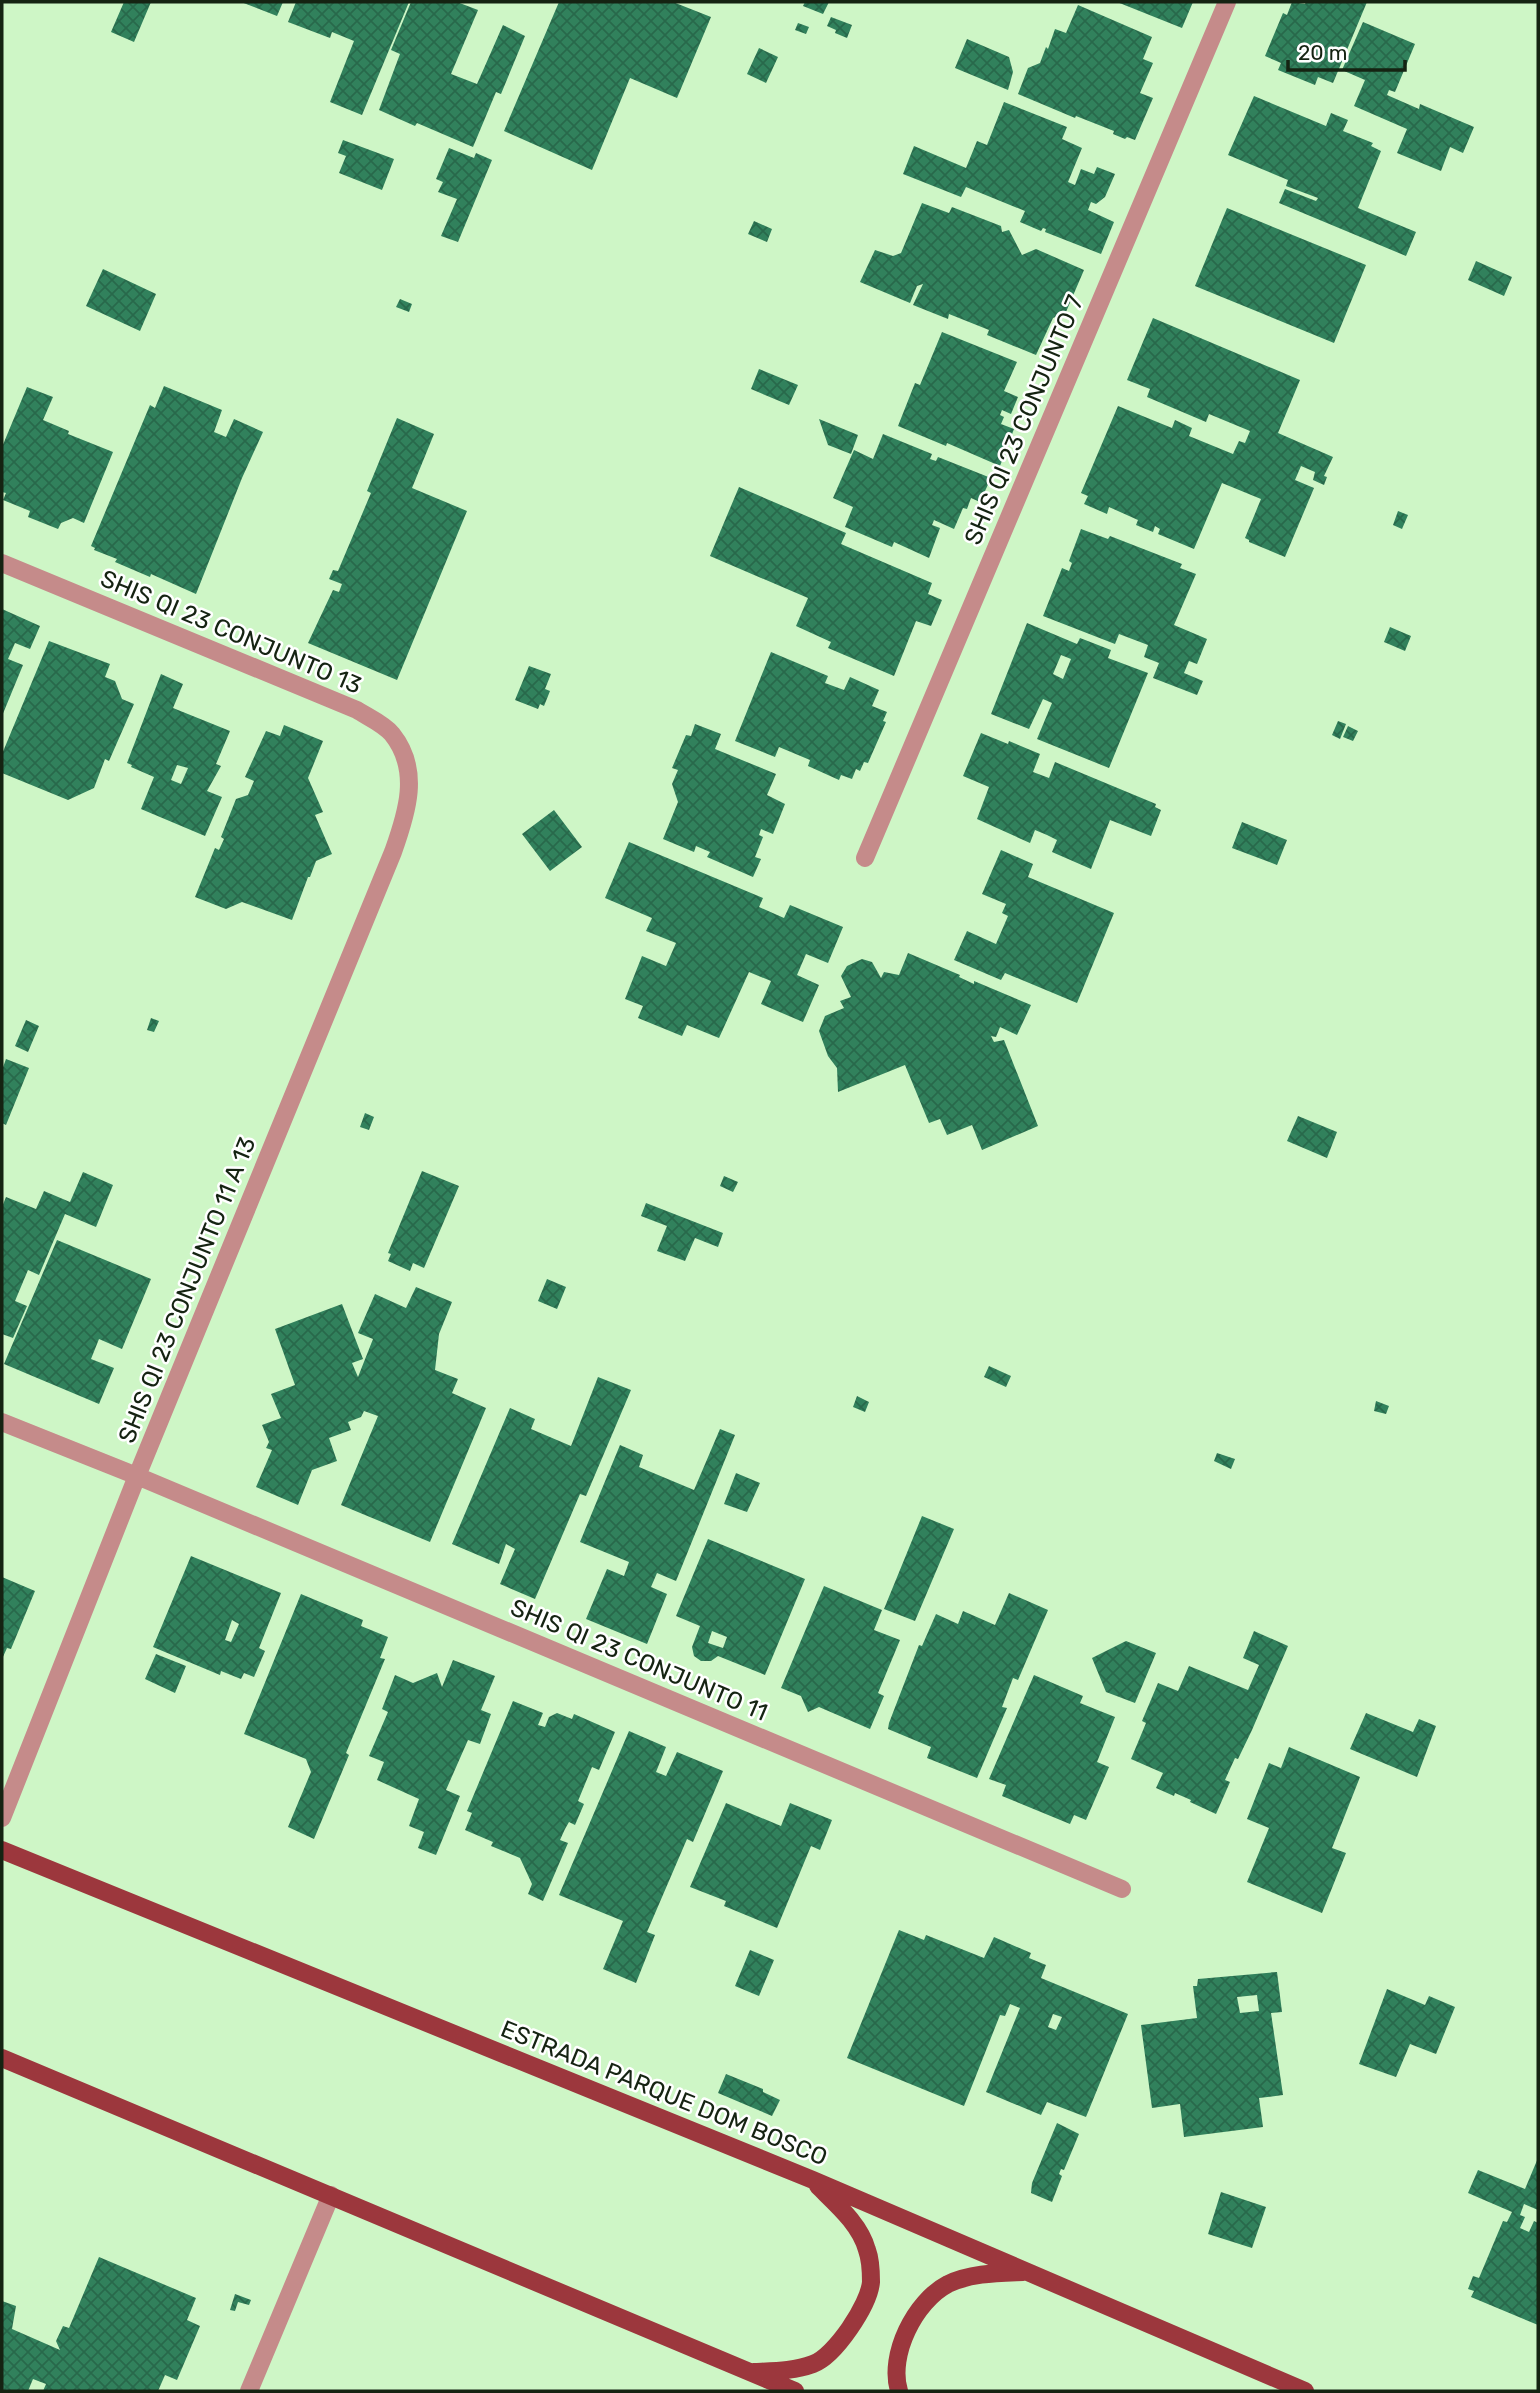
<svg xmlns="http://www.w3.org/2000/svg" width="1540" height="2393" viewBox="0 0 1540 2393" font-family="Rubik,sans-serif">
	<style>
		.building { fill: url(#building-cross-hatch); fill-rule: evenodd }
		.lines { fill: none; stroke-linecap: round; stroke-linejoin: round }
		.street { stroke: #c58b8a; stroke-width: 18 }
		.primary { stroke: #9c373d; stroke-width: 18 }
		.labels { text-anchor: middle; stroke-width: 5; stroke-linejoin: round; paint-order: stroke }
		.street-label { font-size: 24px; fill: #152312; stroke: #fff }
	</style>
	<defs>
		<pattern id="building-cross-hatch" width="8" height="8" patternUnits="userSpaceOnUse" patternTransform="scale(1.75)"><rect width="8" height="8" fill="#31815c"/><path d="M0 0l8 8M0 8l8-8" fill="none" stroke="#28694b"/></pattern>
	</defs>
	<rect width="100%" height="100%" fill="#cef6c6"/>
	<path class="building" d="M124 2H151L134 42 111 32Z
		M241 2H283L277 16Z
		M296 2H409L362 115 330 102 354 41 332 32 330 38 288 22Z
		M411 2H457L478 10 451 74 477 84 503 25 525 36 501 94 496 92 473 147 417 123 415 126 379 110 400 54 391 50Z
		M559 2H673L711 17 677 98 630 78 592 170 504 131Z
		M805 2H829L823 14 803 6Z
		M1117 2H1193L1182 28Z
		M1292 2 1305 4 1306 2H1367L1333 83 1318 77 1315 85 1278 70 1281 63 1265 56 1283 13 1287 15Z
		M1078 5 1152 37 1143 59 1153 63 1140 93 1153 98 1135 140 1127 137 1125 139 1113 134 1114 131 1076 116 1075 118 1018 94 1028 68 1040 63 1046 47 1048 49 1055 29 1066 33Z
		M831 17 852 25 847 38 835 33 836 30 827 26Z
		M1363 22 1415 44 1395 92 1389 90 1387 95 1419 109 1420 104 1474 127 1463 153 1450 147 1441 171 1397 153 1407 129 1354 106 1365 80 1342 70Z
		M798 23 809 27 806 34 795 30Z
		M967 39 1009 57 1013 72 1008 90 955 68Z
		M759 48 778 57 766 83 747 74Z
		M1254 96 1326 126 1331 113 1348 120 1343 131 1373 143 1371 146 1381 151 1358 208 1416 232 1406 256 1279 203 1285 189 1316 201 1318 198 1286 186 1288 180 1228 155Z
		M1004 102 1067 127 1062 139 1082 148 1068 182 1075 185 1081 169 1094 174 1097 167 1115 174 1105 197 1096 204 1091 202 1088 210 1114 222 1101 254 1045 232 1046 229 1043 228 1041 231 1020 222 1025 211 966 187 961 197 903 174 914 146 966 168 977 141 987 145Z
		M343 140 394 159 382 190 339 173 346 156 338 153Z
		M449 148 474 158 476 153 492 160 458 242 441 236 457 199 438 192 443 182 436 179Z
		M922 203 949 213 952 207 1001 226 1002 232 1009 230 1022 255 1036 249 1084 270 1066 312 1053 318 1036 355 987 335 989 330 949 314 948 319 913 305 923 284 917 286 910 303 860 282 875 250 893 256 901 253Z
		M1227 208 1366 265 1334 343 1195 286Z
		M754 221 772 229 767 242 748 234Z
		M1476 261 1512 277 1504 296 1468 280Z
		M103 269 156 294 140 331 86 306Z
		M400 299 412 304 409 312 396 307Z
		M1153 318 1300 380 1278 433 1333 457 1324 476 1327 477 1324 485 1313 480 1315 472 1301 466 1295 480 1314 488 1285 557 1249 542V540L1245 538 1261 499 1222 483 1194 549 1158 534 1160 529 1155 526 1153 532 1136 525 1138 520 1109 507 1107 514 1084 504 1088 496 1081 493 1118 406 1172 428 1175 420 1192 428 1189 436 1233 454 1239 441 1245 443 1250 431 1209 414 1206 422 1147 397 1150 389 1127 380Z
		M942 332 1017 362 1004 391 1018 397 1011 414 1002 410 1000 415 1004 417 1001 424 1014 429 1000 466 947 443 946 446 898 426 915 383 920 385Z
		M759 369 798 385 789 405 751 389Z
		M164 386 222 410 214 432 226 437 234 419 263 432 242 478 196 594 151 574 150 577 115 562 117 559 94 550 95 548 91 546 150 405 155 408Z
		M27 387 53 397 43 420 69 431 68 434 113 452 84 523 73 518 61 523 58 529 28 517 30 511 3 500 6 493 2 492V447Z
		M397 418 434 434 412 488 467 511 397 680 308 643 333 590 339 592 342 584 329 579 333 570 338 571 371 493 367 491Z
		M819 419 858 435 851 454 828 445Z
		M883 434 932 454 930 459 936 461 938 457 991 478 980 502 971 498 967 509 963 508 954 529 934 520 932 525 940 528 929 558 894 542 892 547 845 527 853 507 833 498 854 450 873 459Z
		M739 487 846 533 841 544 932 583 928 594 942 600 931 626 916 621 894 676 828 648 831 642 796 626 808 598 710 556Z
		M1398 511 1408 515 1402 529 1393 525Z
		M1081 529 1108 539 1110 536 1182 564 1180 568 1196 574 1174 625 1207 639 1197 664 1189 661 1184 673 1203 681 1197 695 1153 678 1159 663 1144 657 1148 645 1119 634 1115 644 1043 616 1062 568 1069 571 1072 563 1069 561Z
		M2 609 40 626 30 649 15 643 8 659 23 665 2 716Z
		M1027 623 1077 644 1080 638 1111 650 1108 658 1148 673 1109 768 1037 739 1052 703 1043 699 1029 729 991 714ZM1061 655 1071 659 1063 679 1053 674Z
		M1390 627 1411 636 1405 651 1384 642Z
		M49 641 110 664 105 677 115 681 122 699 134 704 109 761 105 759 94 788 68 800 2 773V754Z
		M771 652 828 676 825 683 844 690 850 677 879 690 872 706 887 712 883 721 886 722 868 763 864 762 860 771 856 769 852 779 841 775 839 780 808 766 810 760 779 747 775 757 735 741Z
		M529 666 551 674 545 689 550 691 544 706 540 704 538 709 515 700Z
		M161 674 183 684 173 708 230 731 216 764 221 766 207 791 222 797 205 836 141 809 154 777 131 767 132 765 127 763ZM177 765 188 768 181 784 171 780Z
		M1338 721 1346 724 1340 739 1332 735Z
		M695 724 721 734 715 749 776 774 767 795 785 804 773 834 761 829 759 835 763 837 755 857 761 859 753 877 707 857 710 852 696 846 694 852 663 839 678 802 672 784 678 770 672 768 686 735 691 736Z
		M284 725 323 741 308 778 323 812 315 815 332 854 316 861 310 877H308L292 920 242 902 226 909 195 897 215 848 219 850 224 839 221 837 236 799 248 795 254 781 245 777 266 731 280 736Z
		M1348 726 1358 731 1353 741 1343 737Z
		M981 733 1008 744 1009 741 1040 754 1033 772 1049 778 1055 762 1156 804 1155 807 1161 810 1151 836 1110 820 1091 869 1052 852 1057 840 1047 835 1035 830 1030 843 977 819 989 787 963 776Z
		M554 810 582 847 550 871 522 834Z
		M1242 822 1287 840 1277 865 1232 848Z
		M629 842 763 898 759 907 784 918 790 905 843 927 828 963 806 954 797 975 819 985 803 1022 761 1004 771 981 749 972 719 1038 687 1025 682 1036 638 1018 643 1006 625 999 642 956 666 966 676 943 646 931 652 918 605 898Z
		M1001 850 1033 864 1028 877 1114 913 1077 1003 1005 973 1001 980 954 960 967 931 996 944 1008 916 1002 913 1006 904 982 894Z
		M908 953 960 975 959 977 974 984V981L1031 1005 1017 1035 1000 1027 996 1037 991 1036 994 1042 1004 1040 1038 1126 982 1150 972 1125 947 1135 940 1119 929 1123 905 1065 838 1092 837 1068 828 1056 819 1031 825 1016 844 1008 840 1001 851 997 841 976 847 966 862 959 872 962 881 978 884 972 899 975Z
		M151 1018 159 1021 154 1032 147 1030Z
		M26 1020 39 1026 28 1052 15 1046Z
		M6 1059 29 1068 6 1125 2 1123V1070Z
		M365 1113 374 1117 369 1130 360 1127Z
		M1298 1116 1337 1132 1327 1158 1287 1141Z
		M422 1171 459 1186 424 1268 413 1263 410 1271 388 1261 391 1254 388 1253Z
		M83 1172 113 1185 96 1227 65 1214 39 1275 28 1270 15 1301 27 1306 13 1338 2 1334V1207L6 1197 36 1209 44 1191 70 1202Z
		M724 1176 738 1182 733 1192 720 1186Z
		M646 1203 723 1233 718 1247 695 1238 685 1261 657 1251 667 1226 641 1216Z
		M57 1240 151 1279 122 1349 99 1339 91 1359 114 1368 99 1404 4 1364Z
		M547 1279 566 1287 557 1309 538 1301Z
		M416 1287 452 1302 439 1334 435 1370 458 1379 452 1393 486 1408 430 1542 341 1505 378 1416 364 1411 361 1417 348 1422 351 1430 329 1438 337 1461 312 1470 298 1505 256 1487 272 1450 266 1448 269 1442 262 1425 281 1418 271 1394 295 1385 275 1329 342 1304 363 1359 352 1363 358 1377 373 1339 358 1333 375 1294 406 1308Z
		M989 1366 1011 1376 1006 1387 984 1377Z
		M598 1377 631 1390 586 1496 580 1494 535 1599 500 1584 515 1549 506 1544 499 1564 452 1544 510 1408 535 1419 531 1429 571 1446Z
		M857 1396 869 1402 865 1412 853 1407Z
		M1376 1401 1389 1406 1386 1414 1374 1411Z
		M720 1429 735 1435 676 1581 657 1573 651 1587 667 1594 647 1644 586 1619 607 1569 624 1576 629 1562 580 1542 620 1445 643 1455 639 1467 694 1490Z
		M1217 1453 1235 1459 1231 1469 1214 1461Z
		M736 1473 760 1483 747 1512 724 1504Z
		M922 1516 954 1529 915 1621 884 1609Z
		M708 1539 805 1579 765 1675 718 1656 711 1661H701L694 1656 692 1647 700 1626 676 1616ZM712 1631 727 1637 723 1648 708 1643Z
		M191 1556 281 1593 259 1648 265 1651 254 1677 244 1673 241 1679 221 1671 220 1675 153 1647ZM232 1620 239 1624 231 1642 225 1640Z
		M2 1577 35 1591 11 1649 7 1648 2 1659Z
		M824 1586 882 1610 874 1630 900 1640 878 1693 884 1696 870 1729 819 1707 808 1712 801 1696 781 1688Z
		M1009 1593 1048 1610 1018 1680 1013 1678 1002 1707 1007 1708 977 1778 927 1758 931 1747 888 1729 889 1723 919 1645 922 1646 936 1614 958 1624 963 1611 995 1625Z
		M301 1594 363 1620 361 1626 388 1637 380 1658 385 1659 346 1753 349 1755 314 1839 288 1827 311 1772 306 1759 244 1734Z
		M1254 1631 1288 1646 1252 1730 1238 1759 1235 1758 1225 1780 1230 1782 1216 1814 1190 1802 1191 1800 1175 1793 1174 1796 1156 1788 1163 1773 1131 1759 1146 1723 1142 1721 1158 1683 1178 1691 1189 1666 1248 1690 1259 1665 1243 1658Z
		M1126 1641 1156 1653 1135 1703 1106 1692 1092 1658Z
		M156 1654 186 1666 175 1693 145 1679Z
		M453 1660 495 1676 481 1710 491 1714 480 1744 468 1740 446 1790 460 1796 436 1855 418 1848 424 1832 409 1826 419 1799 377 1780 384 1762 369 1756 388 1712 382 1709 395 1675 413 1683 437 1673 442 1687Z
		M1034 1675 1083 1696 1080 1703 1115 1717 1097 1762 1109 1767 1086 1820 1074 1815 1070 1824 1002 1796 1006 1785 989 1779Z
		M513 1701 543 1713 538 1725 545 1727 549 1717 557 1713 572 1719 574 1714 615 1732 599 1770 592 1767 578 1801 584 1804 575 1825 569 1822 565 1829 560 1840 568 1843 543 1901 528 1894 532 1884 520 1858 491 1846 493 1842 465 1830 472 1813 467 1811Z
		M1366 1713 1413 1732 1419 1719 1436 1726 1417 1777 1350 1749Z
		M629 1731 666 1747 656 1772 666 1776 677 1752 723 1771 693 1842 687 1839 647 1932 655 1935 636 1983 603 1969 623 1921 559 1895Z
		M1289 1747 1360 1777 1332 1848 1346 1853 1322 1913 1247 1882 1269 1828 1247 1819 1269 1763 1281 1768Z
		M726 1803 781 1826 790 1803 832 1820 820 1850 811 1846 777 1928 724 1906 726 1901 690 1887Z
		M899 1930 924 1940 926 1935 984 1958 994 1937 1031 1953 1029 1958 1046 1965 1041 1978 1128 2014 1086 2117 1047 2102 1041 2115 986 2092 1020 2008 1010 2004 1005 2016 1000 2015 964 2106 847 2058ZM1053 2014 1062 2017 1056 2030 1048 2027Z
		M750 1950 774 1960 759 1996 735 1986Z
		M1277 1972 1282 2012 1271 2013 1283 2095 1259 2098 1263 2127 1184 2137 1180 2104 1152 2108 1141 2025 1197 2018 1193 1986H1197L1198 1979ZM1257 1995 1259 2011 1240 2013 1237 1997Z
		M1387 1989 1425 2005 1429 1996 1455 2007 1436 2054 1410 2044 1396 2077 1359 2064Z
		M726 2074 763 2089V2092L780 2100 772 2116 718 2093Z
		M1057 2123 1079 2134 1064 2170 1061 2169 1059 2174 1062 2176 1052 2202 1031 2193 1032 2183Z
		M1538 2158V2210L1524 2204 1520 2215 1525 2217 1520 2228 1529 2232 1534 2221 1538 2223V2325L1471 2297 1474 2291 1468 2289 1473 2276 1479 2278 1503 2221 1507 2222 1512 2212 1468 2193 1478 2170 1525 2189Z
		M1221 2192 1266 2207 1252 2248 1208 2234Z
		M99 2257 196 2298 187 2320 200 2326 177 2380 165 2375 158 2391H43L46 2384 33 2379 28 2391 2 2390V2301L16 2306 12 2329 60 2350 56 2341 63 2326 69 2328Z
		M235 2294 251 2300 249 2305 238 2302 235 2311 230 2310Z"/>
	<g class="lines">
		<path class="street" d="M2 563 357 710C368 717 384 724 392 734 421 770 407 813 393 852L137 1476 2 1818
			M865 858 1227 2
			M2 1422 137 1476 1122 1889
			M249 2391 331 2195"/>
		<path class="primary" d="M2 1850 813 2180 1305 2391
			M2 2058 795 2391
			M754 2372C774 2371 794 2371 813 2364 835 2356 869 2305 871 2282 871 2273 870 2258 867 2250 860 2224 836 2204 818 2186
			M899 2391C888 2355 915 2301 948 2284 971 2273 998 2273 1023 2272"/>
	</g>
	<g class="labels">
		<g class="street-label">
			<text transform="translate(1024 420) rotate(-67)" y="8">SHIS QI 23 CONJUNTO 7</text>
			<text transform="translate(231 632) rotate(23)" y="8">SHIS QI 23 CONJUNTO 13</text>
			<text transform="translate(187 1290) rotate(-68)" y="8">SHIS QI 23 CONJUNTO 11 A 13</text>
			<text transform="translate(639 1660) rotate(23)" y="8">SHIS QI 23 CONJUNTO 11</text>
			<text transform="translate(664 2093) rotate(22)" y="8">ESTRADA PARQUE DOM BOSCO</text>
		</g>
	</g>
	<rect width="1540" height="2393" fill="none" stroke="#152312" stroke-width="7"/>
	<path d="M1288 60v10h117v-10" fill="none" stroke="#152312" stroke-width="3.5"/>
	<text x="1298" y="60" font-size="21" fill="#152312" stroke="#ffffff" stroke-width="5" paint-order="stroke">20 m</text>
</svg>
